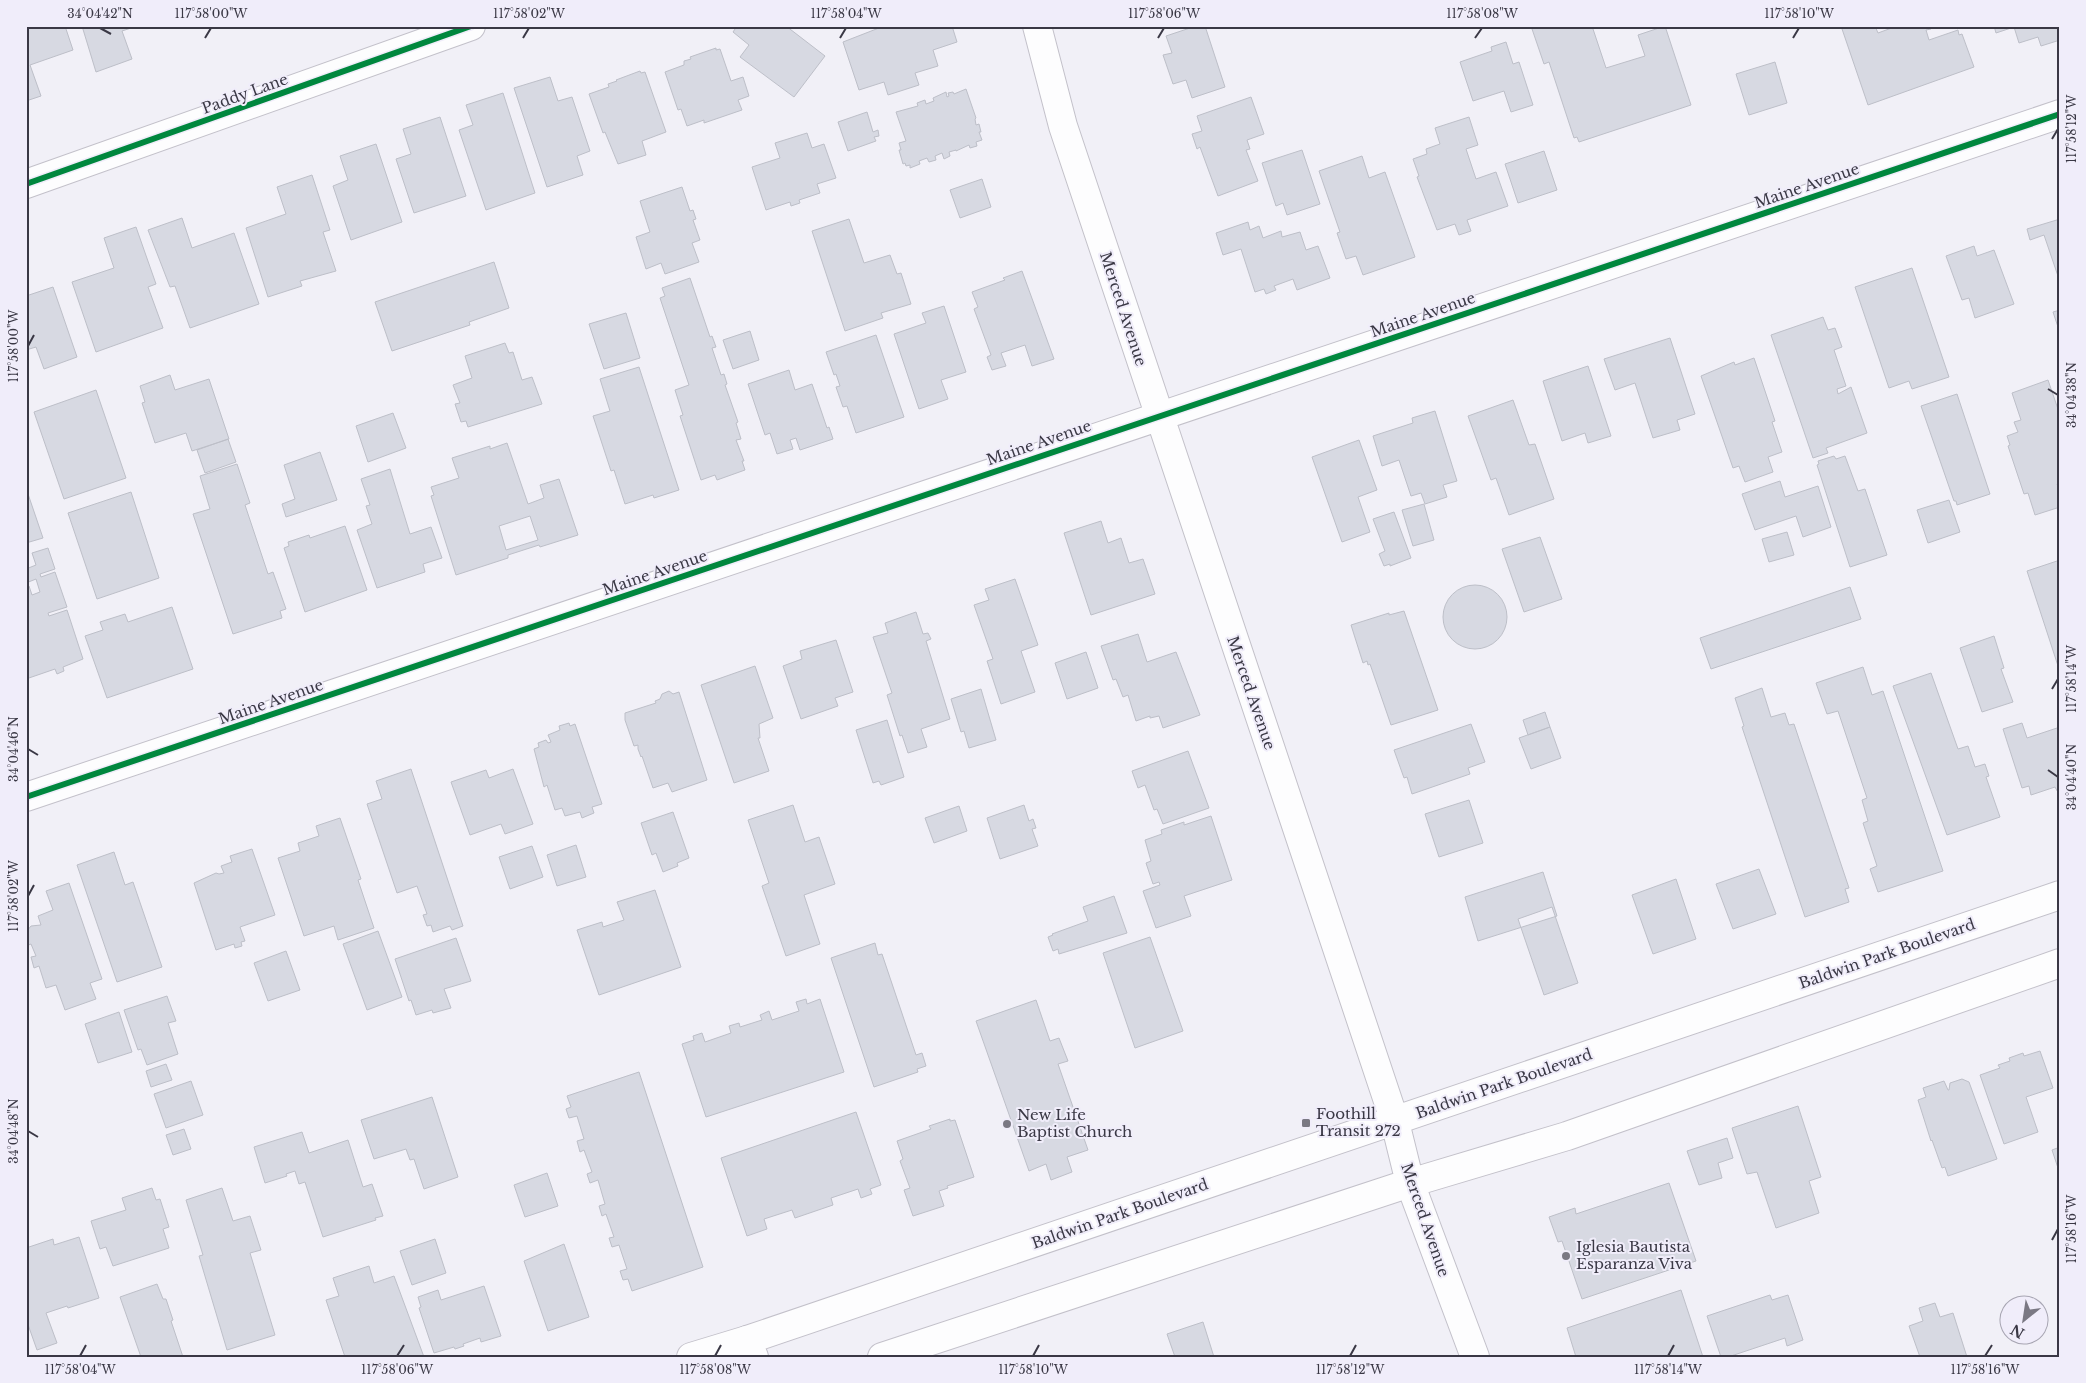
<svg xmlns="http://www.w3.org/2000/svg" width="2086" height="1383" viewBox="0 0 2086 1383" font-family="'Libre Baskerville',serif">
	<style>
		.building { fill: #d7d9e2; stroke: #bdbfc8; fill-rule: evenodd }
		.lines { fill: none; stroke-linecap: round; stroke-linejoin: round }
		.street-casing { stroke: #c3c1ca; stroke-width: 30 }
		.secondary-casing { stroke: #c3c1ca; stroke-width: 30 }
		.street { stroke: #fdfdfe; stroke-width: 28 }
		.secondary { stroke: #fdfdfe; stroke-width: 28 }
		.cycleway-casing { stroke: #f0edfa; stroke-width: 9 }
		.cycleway { stroke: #00873e; stroke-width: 6 }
		.ticks { fill: none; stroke: #3a3845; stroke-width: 2 }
		.poi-dot { fill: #7a7883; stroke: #f0edfa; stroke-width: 2 }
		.labels { text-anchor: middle; stroke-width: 4; stroke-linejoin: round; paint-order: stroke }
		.street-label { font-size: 15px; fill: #3a3845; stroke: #f0edfa }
		.poi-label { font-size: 15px; fill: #3a3845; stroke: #f0edfa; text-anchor: start }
		.neatline { fill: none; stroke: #3a3845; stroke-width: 2 }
		.ticks-label { font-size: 12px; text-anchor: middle; fill: #3a3845 }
	</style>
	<rect width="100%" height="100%" fill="#f1f0f7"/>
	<path class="building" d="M26 26H65L73 50 30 65 41 96 26 101Z
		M82 26H137L122 31 132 59 96 72Z
		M737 26H786L825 56 794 97 740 57 749 45 733 32Z
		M884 26H952L957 42 933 50 938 66 915 73 919 85 888 95 884 82 859 90 843 42Z
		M1196 26H1205L1225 87 1192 98 1186 80 1173 84 1163 55 1172 53 1166 36Z
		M1531 26H1592L1606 68 1645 56 1638 35 1665 26 1691 105 1579 142 1577 137 1574 138 1549 62 1544 64Z
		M1841 26H1875L1878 33 1897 26H1930L1931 29 1926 30 1929 40 1958 30 1959 35 1962 34 1974 67 1868 105Z
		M1994 26H2060V40L2041 46 2038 37 2019 43 2014 27 1996 33Z
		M1506 42 1513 64 1519 62 1533 105 1511 112 1504 91 1473 101 1460 62 1492 51 1491 47Z
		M716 48V50L720 49 731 81 743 77 749 96 738 100 742 110 704 123V120L687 126 681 109 678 110 665 72 684 65V61L691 59 690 57Z
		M1775 62 1787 103 1749 115 1736 74Z
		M640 71 641 73 645 72 666 132 642 141 646 155 618 164 605 132 603 133 589 94 609 87 608 84 617 81 616 80Z
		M550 77 558 101 572 97 590 151 577 156 583 175 547 187 514 88Z
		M966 89 976 118 975 119 976 125 979 124 981 132H979L982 140 976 142 977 146 970 148 969 145 956 151V150L949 152 950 156 944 159 942 153 935 156 936 160 929 162 927 158 919 161 920 164 910 168V165L906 166 905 163 903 164 899 150H901L899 143 906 141 896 112 918 106 917 103 925 100 926 104 934 101 933 98 946 92 947 97 949 96 948 93 953 92 954 94Z
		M503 93 535 193 486 210 459 130 473 125 466 105Z
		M1251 97 1264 134 1247 140 1250 149 1246 150 1258 181 1218 196 1200 147 1197 149 1192 134 1202 131 1197 116Z
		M867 112 873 132 878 130 879 136 874 137 876 141 848 151 838 122Z
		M440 117 466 196 414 213 396 159 411 154 403 129Z
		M1469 117 1478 145 1466 149 1476 179 1496 172 1508 206 1467 220 1471 231 1459 235 1455 224 1437 230 1417 177 1419 176 1413 159 1427 154 1426 149 1440 144 1435 128Z
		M807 133 812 148 824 144 836 178 817 184 820 193 799 200 800 203 791 206 790 202 766 210 752 167 780 158 775 143Z
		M376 144 402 222 351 240 333 186 348 180 340 156Z
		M1302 150 1320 204 1287 215 1283 203 1276 206 1262 163Z
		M1544 151 1557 190 1518 203 1505 164Z
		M1362 156 1369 178 1385 172 1415 257 1363 275 1356 256 1346 259 1337 233 1340 232 1319 171Z
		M312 175 330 230 323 232 336 271 300 281 302 286 268 297 246 228 286 214 277 187Z
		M982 179 991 207 960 218 950 190Z
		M682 187 690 211 693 210 696 219 693 220 700 240 692 243 699 262 665 274 661 263 646 269 636 237 650 232 640 201Z
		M182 218 192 248 234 233 259 304 190 328 175 286 170 287 148 230Z
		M849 219 864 263 890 255 897 274 901 273 911 304 881 313 883 318 845 331 812 231Z
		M2060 219V282L2044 235 2030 240 2027 229Z
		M1248 222 1250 230 1259 226 1263 238 1281 231 1282 237 1300 232 1306 250 1318 246 1330 278 1297 290 1293 279 1274 286 1276 290 1266 294 1264 289 1255 292 1241 249 1223 255 1216 233Z
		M136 227 156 284 148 287 163 328 96 352 72 282 114 268 104 238Z
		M1974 246 1977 256 1994 250 2014 304 1975 318 1969 298 1962 300 1946 256Z
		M494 262 509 308 469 322 470 325 392 351 375 302Z
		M1912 268 1949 377 1912 389 1909 381 1889 388 1855 287Z
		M1022 271 1054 359 1032 366 1025 345 1001 353 1006 366 992 370 987 357 991 355 974 309 978 307 972 292 1005 280 1003 278Z
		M690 278 710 337 712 336 716 347 712 348 721 375 724 374 727 384 725 385 738 422 736 423 741 439 736 440 744 461H742L745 470 717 480 715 475 701 480 680 416 683 415 675 390 689 385 660 298 665 296 662 288Z
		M53 287 77 357 44 369 36 347 26 350V296Z
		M944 306 966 372 941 380 948 399 919 409 894 334 926 323 922 313Z
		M2060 310V333L2053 312Z
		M626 313 640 358 604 369 589 324Z
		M1823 317 1828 330 1835 328 1842 347 1834 350 1846 386 1837 389 1838 394 1851 387 1867 433 1826 448 1828 453 1813 458 1771 335Z
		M750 331 759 360 733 369 723 340Z
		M876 335 904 417 856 433 847 406 843 407 836 387 840 386 836 374 834 375 826 352Z
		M1670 338 1695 414 1677 420 1680 430 1653 438 1635 383 1615 390 1604 359Z
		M505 343 509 353 513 352 522 380 532 377 542 404 468 427 466 421 461 422 455 404 460 403 453 385 472 378 465 356Z
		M1754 358 1775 421 1772 422 1782 452 1768 457 1773 472 1745 482 1739 466 1733 468 1701 376 1734 362 1735 365Z
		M1588 366 1611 436 1588 443 1585 433 1562 441 1543 381Z
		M639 367 679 490 654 498 653 495 625 504 614 470 611 471 593 416 610 411 600 379Z
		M789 370 795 390 812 384 827 428 829 427 833 439 800 450 796 438 790 440 793 449 777 454 770 433 765 435 748 384Z
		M170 375 175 390 209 379 229 439 192 451 186 433 155 443 142 403 145 402 140 386Z
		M2048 380 2060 415V483L2057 484 2060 492V507L2035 515 2028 493 2024 494 2008 446 2010 445 2007 436 2018 432 2014 422 2021 420 2012 393Z
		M96 390 126 478 64 499 34 412Z
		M1957 394 1990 494 1957 505 1956 501H1954L1921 406Z
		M1513 400 1529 445 1535 444 1554 499 1509 515 1496 478 1491 480 1468 416Z
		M1435 411 1457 481 1443 485 1447 497 1425 504 1421 493 1411 496 1399 460 1382 466 1373 436 1413 423 1412 418Z
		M393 413 406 448 368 462 356 426Z
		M228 439 236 462 205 473 197 450Z
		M1359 440 1377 490 1358 497 1370 532 1342 542 1312 457Z
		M507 443 528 504 544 498 540 485 559 479 578 535 540 547 539 545 508 555V558L456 575 431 496 434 495 431 487 459 478 452 458 490 446V449ZM530 516 538 540 506 550 499 526Z
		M320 452 337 500 286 517 282 504 295 499 284 465Z
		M1834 456 1836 459 1845 456 1858 491 1865 489 1887 555 1850 567 1817 465 1819 464 1818 461Z
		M237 464 250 503 245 505 268 574 273 572 286 609 280 611 282 618 233 634 193 514 210 509 200 476Z
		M390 469 410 534 431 527 442 558 423 564 425 572 377 588 357 530 372 524 366 506 370 505 361 479Z
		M1780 481 1785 497 1818 486 1831 527 1803 537 1796 516 1755 530 1742 494Z
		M26 488 43 538 26 543Z
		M131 492 159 578 97 599 68 513Z
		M1949 500 1960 532 1928 543 1917 510Z
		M1424 504 1434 540 1413 546 1402 510Z
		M1394 512 1411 558 1390 566V564L1384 566 1379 554 1385 551 1373 519Z
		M1101 521 1108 543 1121 538 1129 563 1143 559 1155 594 1091 615 1064 533Z
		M345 526 367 590 305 612 284 548 289 546 288 542 309 535 310 538Z
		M1787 532 1794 555 1769 562 1762 539Z
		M1540 537 1562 599 1524 612 1502 549Z
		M48 548 55 569 40 574 41 577 55 572 67 607 48 613 49 616 67 610 83 659 63 667 64 671 57 674 55 669 26 679V587L29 586 32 595 40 592 36 579 26 583V569L36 565 32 553Z
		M2060 560V672L2027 571Z
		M1015 579 1038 645 1021 651 1035 692 1001 704 987 661 993 659 974 605 989 600 985 589Z
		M1443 617a32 32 0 1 1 64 0a32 32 0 1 1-64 0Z
		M1850 587 1861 619 1711 669 1700 638Z
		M172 607 193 669 107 698 85 636 103 630 100 622 125 614 128 622Z
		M1404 611 1438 710 1391 725 1370 664 1368 665 1367 661 1363 663 1351 625 1389 613V615Z
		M916 612 923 634 928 633 931 639 926 641 950 719 921 729 927 747 908 753 902 735 900 736 887 695 892 693 873 637 888 633 885 623Z
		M1138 634 1147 662 1176 652 1200 715 1163 728 1159 716 1150 718V716L1136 721 1128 695 1123 697 1116 679 1113 680 1101 646Z
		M1994 636 2004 668 2001 669 2013 702 1982 712 1960 648Z
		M836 640 853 692 835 698 838 706 801 719 783 666 802 659 800 651Z
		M1086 652 1098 688 1067 699 1055 663Z
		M755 666 773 718 759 724 760 738H758L769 771 734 783 701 685Z
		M1863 667 1872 695 1883 691 1943 871 1878 892 1870 869 1877 866 1863 823 1868 821 1862 800 1867 798 1838 711 1827 714 1816 683Z
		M1931 673 1958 749 1968 746 1975 767 1985 764 1989 776 1986 777 2000 817 1947 835 1893 686Z
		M1762 688 1771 717 1785 713 1789 725 1794 724 1849 888 1845 889 1849 902 1805 917 1742 727 1744 726 1735 698Z
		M981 689 996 740 969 748 964 731 961 732 951 699Z
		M669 691 673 694 679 692 707 780 672 792 668 783 653 788 642 756 641 757 638 749V745L634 746 625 720V713L656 703 655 701 660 699 662 694Z
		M1545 712 1550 727 1528 735 1523 720Z
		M887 720 904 777 881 785 879 781 873 783 856 730Z
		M569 723 570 726 575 724 602 804 592 807 594 813 582 818 580 812 565 816 562 808 555 810 547 785 544 787 534 749 539 747 538 743 546 740 548 743 551 742 548 735 560 730 559 726Z
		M2022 723 2027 738 2060 727V796L2055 787 2031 795 2029 786 2022 788 2003 729Z
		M1471 724 1485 762 1468 768 1470 774 1412 794 1407 777 1404 778 1394 750Z
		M1550 727 1561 758 1531 769 1519 738Z
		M1188 751 1209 808 1163 824 1157 809 1154 810 1145 785 1138 788 1132 771Z
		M411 769 463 926 452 930 450 926 433 932 431 925 427 926 423 915 427 914 417 886 397 893 367 804 382 799 376 781Z
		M513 769 533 824 505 834 501 824 470 835 451 782 486 770 489 778Z
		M1469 800 1483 843 1439 857 1425 814Z
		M793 805 805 842 819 837 835 884 804 895 820 944 786 956 762 886 769 883 748 820Z
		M1024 805 1029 821 1033 819 1036 828 1032 829 1038 846 1000 859 987 818Z
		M959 806 967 831 934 843 925 818Z
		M673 812 689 858 677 863 678 866 663 872 656 853 652 855 641 823Z
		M1211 816 1232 880 1184 896 1191 916 1156 928 1143 891 1160 885 1159 882 1153 884 1146 863 1151 861 1145 840 1162 834 1161 830 1184 822V825Z
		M340 818 361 879 358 880 374 928 338 940 334 926 304 936 278 858 300 851 298 843 319 836 316 826Z
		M576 845 586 877 557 886 547 855Z
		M532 846 543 877 510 889 499 857Z
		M252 849 275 915 240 927 245 941 241 942 242 946 235 948 234 944 216 950 194 883 216 873 219 874 224 873 221 866 232 862 230 856Z
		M114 852 125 885 133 882 162 967 117 982 77 865Z
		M1759 869 1776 914 1733 929 1716 884Z
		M1543 872 1557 916 1478 941 1465 897Z
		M1676 879 1696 939 1653 954 1632 895Z
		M69 883 102 979 90 983 96 999 65 1010 56 985 46 988 39 966 34 968 31 957 36 956 31 944 26 946V932L31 926 41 925 38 916 53 910 46 891Z
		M655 890 681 967 599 995 577 930 602 922 603 927 624 920 617 902Z
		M1114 896 1127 933 1059 954 1058 949 1053 951 1048 937 1053 935 1052 934 1088 921 1083 907Z
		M1552 907 1578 983 1544 995 1518 919Z
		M378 931 402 997 367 1010 343 944Z
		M1150 937 1183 1031 1135 1048 1103 953Z
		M456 938 471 981 444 989 451 1008 433 1013 432 1010 416 1015 411 1000 409 1001 395 959Z
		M875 943 878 955 882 954 916 1055 922 1053 926 1066 917 1069 918 1072 874 1087 831 958Z
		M286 951 300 990 268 1001 254 963Z
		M167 996 176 1021 168 1023 178 1054 147 1065 141 1049 138 1050 124 1010Z
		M806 999 807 1004 820 999 844 1072 706 1117 682 1044 694 1040 693 1036 702 1033 705 1042 731 1033 729 1026 739 1023 740 1027 762 1020 760 1015 769 1011 772 1020 799 1011 796 1002Z
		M1036 1000 1050 1041 1059 1038 1068 1061 1058 1064 1088 1150 1067 1157 1072 1172 1051 1180 1046 1164 1029 1171 976 1021Z
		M119 1012 132 1052 98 1063 85 1024Z
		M2040 1051 2053 1088 2026 1097 2038 1132 2004 1144 1980 1075 2000 1068 1998 1065 2010 1061 2009 1058 2023 1053 2024 1056Z
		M166 1064 172 1080 151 1087 146 1071Z
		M639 1072 703 1267 632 1291 628 1279 623 1280 620 1271 627 1269 619 1245 612 1247 609 1238 614 1237 606 1214 602 1216 599 1206 605 1204 598 1180 590 1183 587 1174 592 1172 584 1150 580 1152 577 1141 584 1139 577 1116 569 1118 566 1109 571 1107 567 1096Z
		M1962 1079 1969 1082 1997 1159 1948 1176 1945 1167 1942 1168 1932 1140 1931 1141 1918 1100 1926 1097 1923 1088 1944 1081 1948 1090H1949L1950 1083Z
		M191 1081 203 1115 166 1128 154 1094Z
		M432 1097 458 1177 424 1189 414 1159 410 1160 406 1149 374 1159 361 1120Z
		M1798 1106 1821 1177 1809 1181 1819 1213 1776 1228 1757 1172 1747 1174 1732 1128Z
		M856 1112 881 1185 870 1189 872 1194 861 1198 858 1189 831 1198 833 1205 795 1218 792 1210 764 1219 767 1229 747 1236 721 1158Z
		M950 1119V1121L955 1120 974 1177 947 1186 948 1188 939 1191 944 1206 913 1216 904 1190 910 1188 900 1161 903 1159 897 1141 931 1129 929 1126Z
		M184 1129 191 1149 173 1155 166 1135Z
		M302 1132 309 1153 348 1140 363 1187 372 1184 383 1216 375 1218 376 1220 323 1237 305 1182 299 1184 295 1171 286 1174 287 1176 265 1183 254 1147Z
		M1727 1138 1733 1158 1718 1163 1722 1178 1699 1185 1687 1151Z
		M2060 1147V1174L2052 1150Z
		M547 1173 558 1206 525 1217 514 1185Z
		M1669 1183 1696 1261 1582 1299 1562 1241 1558 1242 1549 1217 1575 1208 1576 1214Z
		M152 1188 156 1200 160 1199 169 1227 163 1229 169 1248 113 1266 106 1247 100 1249 91 1221 126 1210 122 1198Z
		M222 1188 233 1221 250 1216 261 1250 250 1253 275 1335 227 1350 199 1256 203 1255 186 1200Z
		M79 1237 99 1298 68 1308 67 1306 46 1313 57 1343 37 1350 26 1319V1248L53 1239 54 1245Z
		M435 1239 446 1273 412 1285 400 1251Z
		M564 1244 589 1317 548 1331 524 1261Z
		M369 1266 374 1283 394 1276 424 1357H345L326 1300 339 1296 333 1278Z
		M157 1284 163 1299H166L173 1320 171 1321 183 1357H141L120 1297Z
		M484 1286 501 1336 481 1342 480 1338 463 1344 464 1346 455 1349 454 1347 434 1353 419 1308 421 1307 418 1297 438 1290 441 1300Z
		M1681 1290 1703 1357H1576L1567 1328Z
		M1770 1295 1772 1300 1788 1295 1803 1340 1787 1346 1785 1338 1728 1357H1721L1707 1316Z
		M1935 1303 1940 1317 1953 1313 1967 1357H1920L1909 1326 1923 1321 1919 1308Z
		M1203 1322 1214 1357H1175L1167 1334Z"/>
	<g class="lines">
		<defs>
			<path id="street" d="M26 184 471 26
				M747 1340 754 1357"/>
			<path id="secondary" d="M1037 26 1063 126 1395 1122 1410 1183 1475 1357
				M26 797 2060 114
				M691 1357 747 1340 2060 895
				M882 1357 1410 1183 1567 1136 2060 963"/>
		</defs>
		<use href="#street" class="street-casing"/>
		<use href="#secondary" class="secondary-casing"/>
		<use href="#street" class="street"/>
		<use href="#secondary" class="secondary"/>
		<defs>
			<path id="cycleway" d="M26 184 471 26
				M26 797 2060 114"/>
		</defs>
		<use href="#cycleway" class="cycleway-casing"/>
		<use href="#cycleway" class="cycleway"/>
	</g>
	<path class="ticks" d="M100 28 111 34M205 38 211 28M523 38 529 28M840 38 846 28M1158 38 1164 28M1475 38 1482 28M1793 38 1799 28M2052 139 2058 129M28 346 34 335M2048 389 2058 395M2052 689 2058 679M28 749 38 755M2048 770 2058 777M28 896 34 885M28 1131 38 1137M2052 1240 2058 1229M80 1356 86 1345M397 1356 404 1345M715 1356 721 1345M1033 1356 1039 1345M1350 1356 1356 1345M1668 1356 1674 1345M1985 1356 1992 1345"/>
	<g class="poi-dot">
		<rect x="1301" y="1118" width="10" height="10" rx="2.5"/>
		<circle cx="1007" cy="1124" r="5"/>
		<circle cx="1566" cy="1256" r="5"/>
	</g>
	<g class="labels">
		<g class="street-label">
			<text transform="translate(245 94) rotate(-20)" y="5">Paddy Lane</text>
			<text transform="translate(1807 186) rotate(-19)" y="5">Maine Avenue</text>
			<text transform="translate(1123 309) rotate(72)" y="5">Merced Avenue</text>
			<text transform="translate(1423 315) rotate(-19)" y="5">Maine Avenue</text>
			<text transform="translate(1039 443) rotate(-19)" y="5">Maine Avenue</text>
			<text transform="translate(655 573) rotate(-19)" y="5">Maine Avenue</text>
			<text transform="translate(1251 693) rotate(71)" y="5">Merced Avenue</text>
			<text transform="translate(271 702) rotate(-19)" y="5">Maine Avenue</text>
			<text transform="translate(1887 954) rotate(-19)" y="5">Baldwin Park Boulevard</text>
			<text transform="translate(1504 1084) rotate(-19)" y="5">Baldwin Park Boulevard</text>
			<text transform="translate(1120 1214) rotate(-19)" y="5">Baldwin Park Boulevard</text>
			<text transform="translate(1425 1220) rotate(71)" y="5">Merced Avenue</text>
		</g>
		<g class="poi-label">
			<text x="1316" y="1119">Foothill<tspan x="1316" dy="17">Transit 272</tspan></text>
			<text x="1017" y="1120">New Life<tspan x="1017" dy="17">Baptist Church</tspan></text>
			<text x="1576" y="1252">Iglesia Bautista<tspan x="1576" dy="17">Esparanza Viva</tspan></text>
		</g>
	</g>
	<rect width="2086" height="1383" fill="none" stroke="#f0edfa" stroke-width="55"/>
	<g transform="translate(2024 1320) rotate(210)"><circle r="24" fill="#f0edfa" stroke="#a7a5b2"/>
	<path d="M0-4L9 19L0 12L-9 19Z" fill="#7a7883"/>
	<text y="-8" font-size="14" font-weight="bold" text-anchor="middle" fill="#3a3845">N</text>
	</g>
	<rect x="28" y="28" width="2030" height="1328" class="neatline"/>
	<g class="ticks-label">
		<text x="100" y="18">34°04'42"N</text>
		<text x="211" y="18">117°58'00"W</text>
		<text x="529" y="18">117°58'02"W</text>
		<text x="846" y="18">117°58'04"W</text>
		<text x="1164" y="18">117°58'06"W</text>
		<text x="1482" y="18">117°58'08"W</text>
		<text x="1799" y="18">117°58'10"W</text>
		<text transform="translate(2072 129) rotate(-90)" y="4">117°58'12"W</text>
		<text transform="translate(14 346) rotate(-90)" y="4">117°58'00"W</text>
		<text transform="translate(2072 395) rotate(-90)" y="4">34°04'38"N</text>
		<text transform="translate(2072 679) rotate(-90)" y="4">117°58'14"W</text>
		<text transform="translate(14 749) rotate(-90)" y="4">34°04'46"N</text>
		<text transform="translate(2072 777) rotate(-90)" y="4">34°04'40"N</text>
		<text transform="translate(14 896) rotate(-90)" y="4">117°58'02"W</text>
		<text transform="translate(14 1131) rotate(-90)" y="4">34°04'48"N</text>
		<text transform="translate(2072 1229) rotate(-90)" y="4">117°58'16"W</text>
		<text x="80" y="1374">117°58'04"W</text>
		<text x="397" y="1374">117°58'06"W</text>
		<text x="715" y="1374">117°58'08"W</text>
		<text x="1033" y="1374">117°58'10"W</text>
		<text x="1350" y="1374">117°58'12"W</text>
		<text x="1668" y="1374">117°58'14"W</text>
		<text x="1985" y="1374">117°58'16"W</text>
	</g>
</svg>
